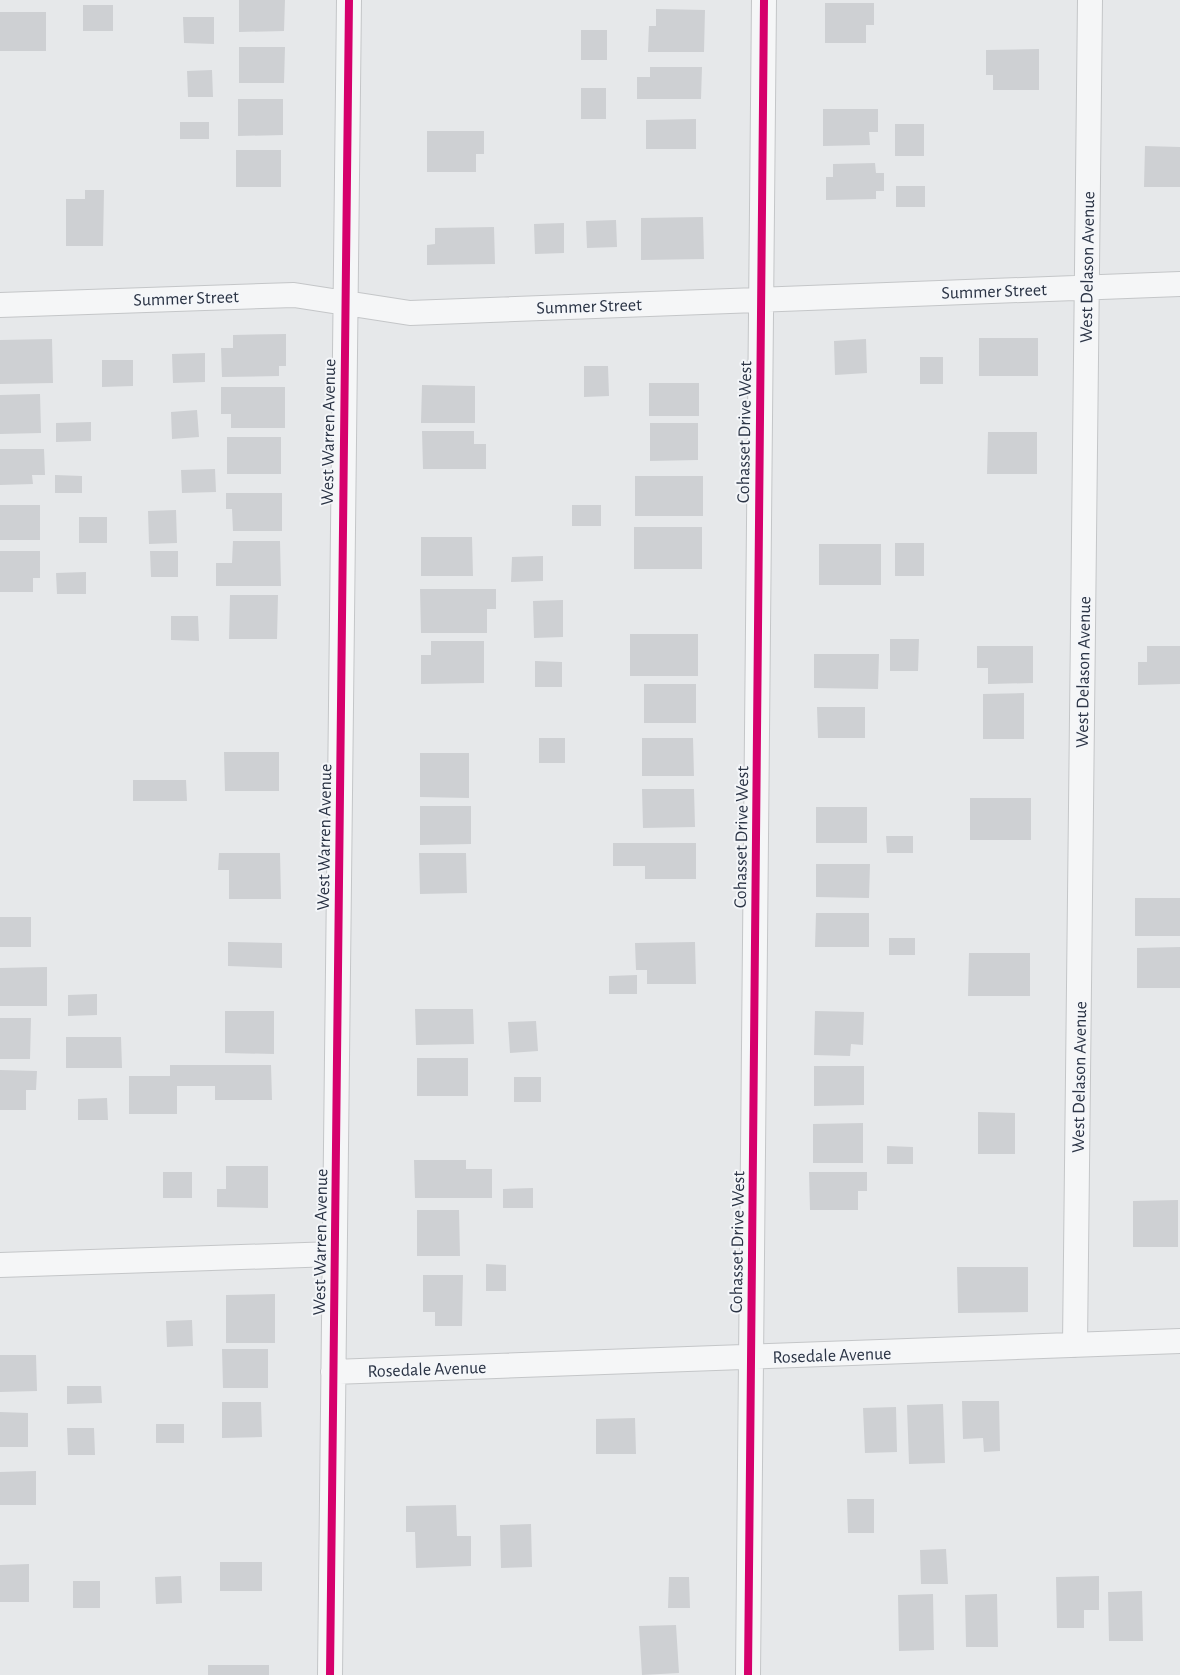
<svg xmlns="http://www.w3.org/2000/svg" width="1180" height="1675" viewBox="0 0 1180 1675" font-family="'Alegreya Sans',sans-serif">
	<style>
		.building { fill: #ced0d3 }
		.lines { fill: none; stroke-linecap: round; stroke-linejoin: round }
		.minor-casing { stroke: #c4c6c8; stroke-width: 26 }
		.minor { stroke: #f5f6f7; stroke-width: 24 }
		.cycleway-casing { stroke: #f4f6f9; stroke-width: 11 }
		.cycleway { stroke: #d6006c; stroke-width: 8 }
		.labels { text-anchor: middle; stroke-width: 4; stroke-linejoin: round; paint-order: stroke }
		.street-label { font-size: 18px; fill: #2b3445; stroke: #f4f6f9 }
	</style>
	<rect width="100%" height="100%" fill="#e6e8ea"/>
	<path class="building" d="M239 0H285L284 31 239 32Z
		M825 3H874V25H866V43H825Z
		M83 5H113V31H83Z
		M656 9 705 10 704 52H648L649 26H656Z
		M0 12H46V51H0Z
		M183 17H214V44L184 43Z
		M581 30H607V60H581Z
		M239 47H285L284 83H239Z
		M1039 49V90H993V75H986V50Z
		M650 67H702L701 99H637V77H650Z
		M212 70 213 97H188L187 71Z
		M581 88H606V119H581Z
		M238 99H283V135L238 136Z
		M823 109H878V132H869L870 145 823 146Z
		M696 119V149H646V120Z
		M180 122H209V139H180Z
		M895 124H924V156H895Z
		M427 131H484V154H476V172H427Z
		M1145 146 1180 147V187H1144Z
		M236 150H281V187H236Z
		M875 163 876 173H884V191H876V199L826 200V177H833V164Z
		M896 186H925V207H896Z
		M85 190H104L103 246H66V199H85Z
		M703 217 704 259 641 260V218Z
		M616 220 617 247 587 248 586 221Z
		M564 223V253L535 254 534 224Z
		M494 227 495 264 427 265V245L435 244V228Z
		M286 334V366H279V376L222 377 221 348H233V335Z
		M979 338H1038V376H979Z
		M52 339 53 383 0 384V340Z
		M866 339 867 373 835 375 834 341Z
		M205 353V382L173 383 172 354Z
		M920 357H943V384H920Z
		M102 360H133V386L102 387Z
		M584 366H608L609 396 584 397Z
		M649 383H699V416H649Z
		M422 385 475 386V423H421Z
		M221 387H285V428H231V414H221Z
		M40 394 41 433 0 434V395Z
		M197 410 199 437 172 439 171 412Z
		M91 422V441L56 442V423Z
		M650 423H698V460L650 461Z
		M422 431H474V444H486V469H423Z
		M988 432H1037V474H987Z
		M227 437H281V474H227Z
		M0 449H44L45 475H32L33 484 0 485Z
		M215 469 216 492 182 493 181 470Z
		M55 475 82 476V493H55Z
		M635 476H703V516H635Z
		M226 493H282V531H233L232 509H226Z
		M0 505H40V540H0Z
		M572 505H601V526H572Z
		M176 510 177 543 149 544 148 511Z
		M79 517H107V543H79Z
		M634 527H702V569H634Z
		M421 537H472L473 576H421Z
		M233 541H280L281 586H216V563H232Z
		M895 543H924V576H895Z
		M819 544H881V585H819Z
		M0 551H40V578H33V592H0Z
		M150 551H178V577H151Z
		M543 556V581L511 582 512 557Z
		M86 572V594H57L56 573Z
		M420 589H496V609H487V633H421Z
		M230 595H278L277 639H229Z
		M563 600V637L534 638 533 601Z
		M171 616H198L199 641 171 640Z
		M630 634H698V676H630Z
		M890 639H919L918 671H890Z
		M431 641H484V683L421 684V655H431Z
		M977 646H1033V683L988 684V668H977Z
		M1147 646H1180V684L1138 685V662H1147Z
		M814 654H879L878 689 814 688Z
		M535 661 562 662V687H535Z
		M644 684H696V723H644Z
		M1024 693V739H983V694Z
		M817 707H865V738H818Z
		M539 738H565V763H539Z
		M642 738H693L694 776H642Z
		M224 752H279V791H225Z
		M420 753H469V798L420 797Z
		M133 780H186L187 801H133Z
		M642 789H694L695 827 643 828Z
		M970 798H1031V840H970Z
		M420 806H471V844L420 845Z
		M816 807H867V843H816Z
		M886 836H913V853H887Z
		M613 843H696V879H645V866H613Z
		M219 853H280L281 899H229V870H218Z
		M419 853H466L467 893 420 894Z
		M816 864H870L869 898 816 897Z
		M1135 898H1180V936H1135Z
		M816 913H869V947H815Z
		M0 917H31V947H0Z
		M889 938H915V955H889Z
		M228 942 282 943V968L228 966Z
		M695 942 696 984H647V970H636L635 943Z
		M1180 947V988H1137V948Z
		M969 953H1030V996H968Z
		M47 967V1006H0V968Z
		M637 975V994H609V976Z
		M97 994V1015L68 1016V995Z
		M415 1009H473L474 1044 416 1045Z
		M225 1011H274V1054L225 1053Z
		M815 1011 864 1012 863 1045 851 1044 850 1056 814 1055Z
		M0 1018H31L30 1059H0Z
		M536 1021 538 1051 510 1053 508 1022Z
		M66 1037H121L122 1068H66Z
		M417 1058H468V1096H417Z
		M170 1065H271L272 1100H215V1086H177V1114H129V1076H170Z
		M814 1066H864V1105L814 1106Z
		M0 1070 37 1071 36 1090H26V1110H0Z
		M514 1077H541V1102H514Z
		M107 1098 108 1120H78V1099Z
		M978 1112 1015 1113V1154H978Z
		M863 1123V1163H813V1124Z
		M887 1146 913 1147V1164H887Z
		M414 1160H466V1169H492V1198H415Z
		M226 1166H268V1208L217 1207V1189H226Z
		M163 1172H192V1198H163Z
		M809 1172H867V1191H858V1210H810Z
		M533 1188V1208H503V1189Z
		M1178 1200V1247H1133V1201Z
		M417 1210H459L460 1256H417Z
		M486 1264 506 1265V1291H486Z
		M957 1267H1028V1312L958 1313Z
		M423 1275H463L462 1326H435V1312H423Z
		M275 1294V1343H226V1295Z
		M192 1320 193 1346 167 1347 166 1321Z
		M222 1349H268V1388H223Z
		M0 1355H36L37 1391 0 1392Z
		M67 1386H101L102 1403 67 1404Z
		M962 1401H999L1000 1451 984 1452 983 1438 963 1439Z
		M222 1402H261L262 1437 222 1438Z
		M943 1404 945 1463 909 1464 907 1405Z
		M896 1407 897 1452 865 1453 863 1408Z
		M0 1412 28 1413V1447H0Z
		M635 1418 636 1454H596V1419Z
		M156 1424H184V1443H156Z
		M67 1428H94L95 1455H68Z
		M36 1471V1505H0V1472Z
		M847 1499H874V1533H848Z
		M456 1505 457 1536H471V1566L416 1568 415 1532H406V1506Z
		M531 1524 532 1567 501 1568 500 1525Z
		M946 1549 948 1584H921L920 1550Z
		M220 1562H262V1591H220Z
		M29 1564V1602H0V1565Z
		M181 1576 182 1603 156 1604 155 1577Z
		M1099 1576V1610H1084V1628H1057L1056 1577Z
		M669 1577H689L690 1608H668Z
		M73 1581H100V1608H73Z
		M1142 1591 1143 1641H1109L1108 1592Z
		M933 1594 934 1650 899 1651 898 1595Z
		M997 1594 998 1647H966L965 1595Z
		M676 1625 679 1673 642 1675 639 1626Z
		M208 1665H269V1675H208Z"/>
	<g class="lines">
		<defs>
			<path id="minor" d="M0 305 294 295 410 313 1180 284
				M0 1265 334 1254
				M1075 1345 1090 0
				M333 1372 1180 1341
				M330 1675 349 0
				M748 1675 764 0"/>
		</defs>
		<use href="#minor" class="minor-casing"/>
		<use href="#minor" class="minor"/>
		<defs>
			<path id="cycleway" d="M330 1675 349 0
				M748 1675 764 0"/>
		</defs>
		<use href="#cycleway" class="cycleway-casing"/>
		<use href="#cycleway" class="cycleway"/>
	</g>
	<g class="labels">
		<g class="street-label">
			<text transform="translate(1087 267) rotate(-89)" y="6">West Delason Avenue</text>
			<text transform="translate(994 291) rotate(-2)" y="6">Summer Street</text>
			<text transform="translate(186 298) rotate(-2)" y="6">Summer Street</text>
			<text transform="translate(589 306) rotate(-2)" y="6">Summer Street</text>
			<text transform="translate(328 432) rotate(-89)" y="6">West Warren Avenue</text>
			<text transform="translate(744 432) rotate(-89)" y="6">Cohasset Drive West</text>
			<text transform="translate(1083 672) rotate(-89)" y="6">West Delason Avenue</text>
			<text transform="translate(324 837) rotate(-89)" y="6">West Warren Avenue</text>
			<text transform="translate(741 837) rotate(-89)" y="6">Cohasset Drive West</text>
			<text transform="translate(1079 1077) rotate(-89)" y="6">West Delason Avenue</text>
			<text transform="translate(320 1242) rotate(-89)" y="6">West Warren Avenue</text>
			<text transform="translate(737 1242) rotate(-89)" y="6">Cohasset Drive West</text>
			<text transform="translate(832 1355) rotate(-2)" y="6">Rosedale Avenue</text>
			<text transform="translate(427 1369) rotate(-2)" y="6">Rosedale Avenue</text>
		</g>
	</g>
</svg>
